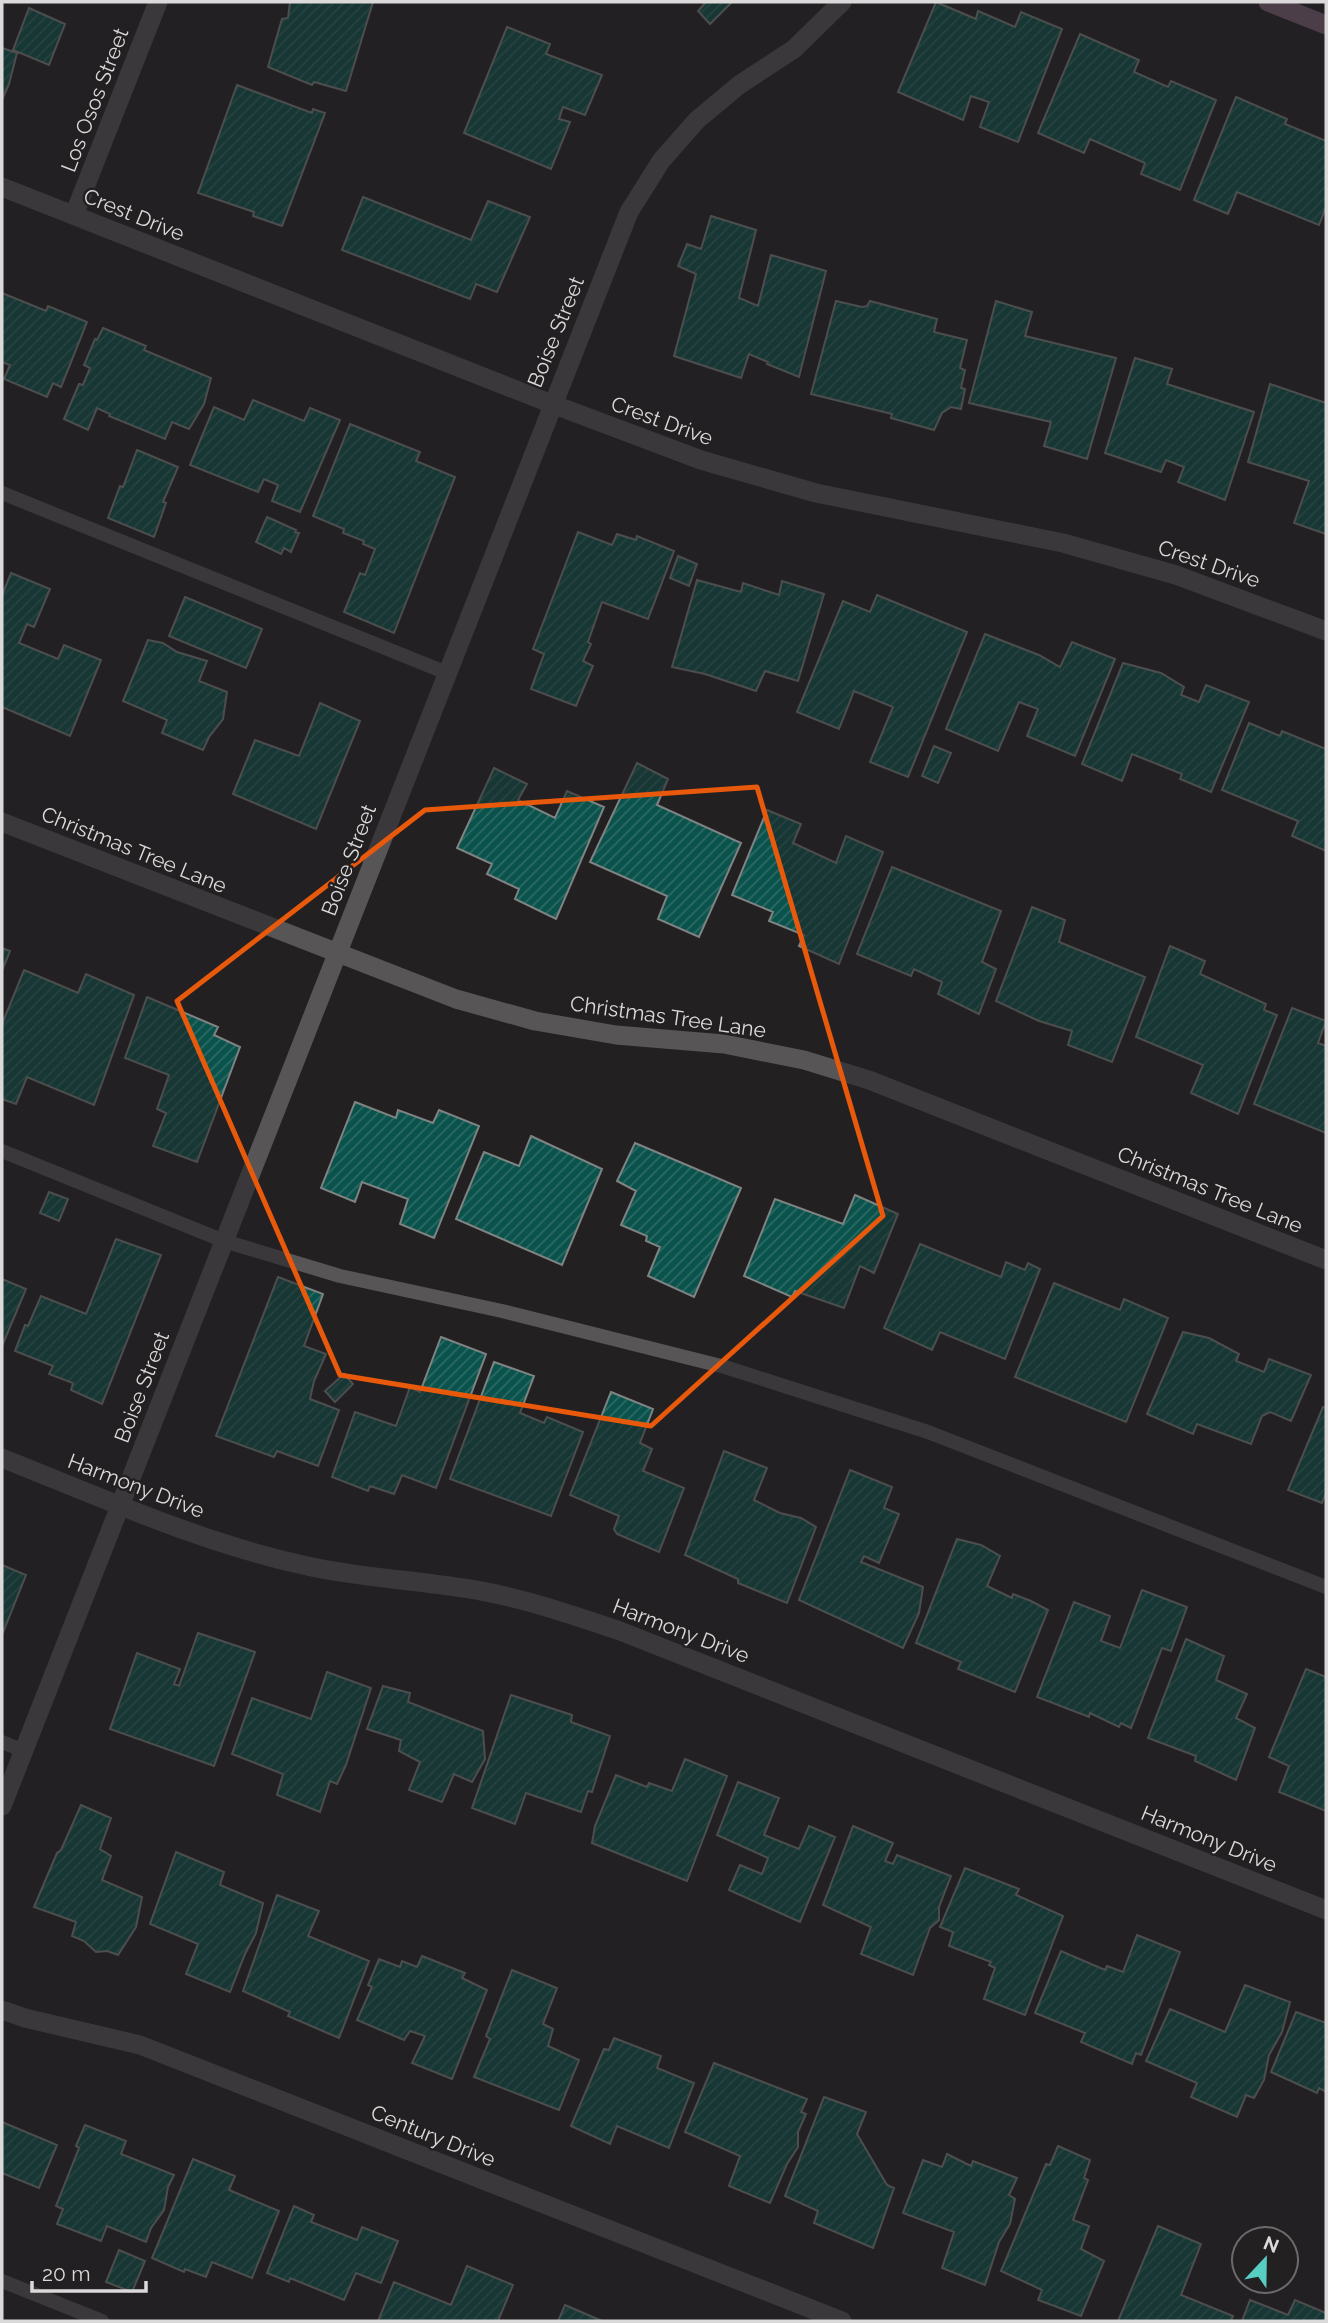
<svg xmlns="http://www.w3.org/2000/svg" width="1328" height="2323" viewBox="0 0 1328 2323" font-family="Raleway,sans-serif">
	<style>
		.building { fill: url(#building-hatch); stroke: #7f8382; stroke-width: 2 }
		.lines { fill: none; stroke-linecap: round; stroke-linejoin: round }
		.service { stroke: #585557; stroke-width: 14 }
		.minor { stroke: #585557; stroke-width: 19 }
		.tertiary { stroke: #585557; stroke-width: 19 }
		.secondary { stroke: #7e6375; stroke-width: 19 }
		.marked { fill: none; stroke: #e8590c; stroke-width: 5; stroke-linejoin: round }
		.labels { text-anchor: middle; stroke-width: 5; stroke-linejoin: round; paint-order: stroke }
		.street-label { font-size: 21px; fill: #dbd9da; stroke: #232022 }
	</style>
	<defs>
		<pattern id="building-hatch" width="6" height="6" patternUnits="userSpaceOnUse" patternTransform="scale(1.75)"><rect width="6" height="6" fill="#0a524c"/><path d="M-1 1l2-2M0 6l6-6M5 7l2-2" fill="none" stroke="#2d6a65"/></pattern>
	</defs>
	<rect width="100%" height="100%" fill="#232022"/>
	<path class="building" d="M290 2H373L346 91 314 82 312 85 268 67 282 19 288 18Z
		M706 2H732L710 24 698 11Z
		M936 2 976 19 978 11 1015 27 1021 12 1062 29 1018 142 980 127 989 102 971 96 963 120 898 92Z
		M29 8 65 24 49 65 13 50Z
		M507 27 550 44 546 54 602 75 585 115 563 107 559 119 570 122 551 169 464 133Z
		M1080 34 1139 60 1134 72 1168 87 1171 81 1216 100 1180 190 1141 174 1145 163 1090 139 1084 153 1038 133Z
		M2 48 17 53 9 84 2 100Z
		M237 85 312 113 313 109 325 113 282 226 253 216 254 212 198 193Z
		M1236 97 1287 119 1285 124 1326 141V207L1319 225 1237 192 1228 214 1194 200Z
		M363 197 471 240 488 201 530 217 497 292 476 284 470 299 342 250Z
		M711 216 756 230 739 298 758 306 771 255 826 271 799 377 767 364 768 362 749 354 741 378 674 356 696 274 678 266 687 244 701 249Z
		M2 293 46 311 48 306 87 322 61 387 53 383 47 397 4 379 10 365 2 362Z
		M836 301 862 307 867 306 870 301 937 319 934 332 967 340 960 368 965 370 961 388 965 389 961 409 951 407 942 413 934 430 891 418 892 414 811 394Z
		M996 301 1032 312 1025 336 1116 358 1087 459 1044 446 1051 422 969 403Z
		M103 328 146 346 144 350 211 378 204 404 189 429 172 422 165 439 109 416 110 414 97 408 88 430 64 419 79 384 83 385 90 368 84 365 95 339 97 340Z
		M1135 358 1172 369 1167 384 1254 412 1225 500 1178 482 1184 467 1166 460 1161 472 1105 453Z
		M1270 384 1326 403V534L1294 523 1309 481 1248 462Z
		M253 400 304 421 310 408 340 420 300 512 272 501 278 485 264 479 258 492 190 465 214 407 244 420Z
		M350 424 420 452 416 461 455 477 394 633 344 612 360 573 365 575 375 549 363 544 364 541 343 533 344 529 313 516Z
		M137 450 178 467 163 502 166 503 154 537 108 518 120 486 123 487Z
		M267 517 296 530 295 532 299 533 291 552 284 548 281 554 256 542Z
		M578 532 612 545 617 534 636 540 637 536 674 551 648 619 602 602 588 642 591 644 583 661 593 666 576 706 531 689 544 654 533 649Z
		M678 556 697 564 689 586 670 578Z
		M11 573 50 589 34 627 27 624 19 643 58 659 64 645 101 660 70 736 2 707V595Z
		M697 580 741 592 743 583 779 595 782 581 824 594 798 681 765 671 756 691 705 674 672 667Z
		M877 595 967 632 908 777 870 762 893 707 854 691 839 729 797 712 843 601 870 612Z
		M185 597 262 629 246 668 169 636Z
		M985 634 1039 655 1060 667 1072 642 1115 659 1075 756 1027 736 1038 709 1019 702 998 751 946 729Z
		M148 640 163 643 177 652 207 661 199 681 227 692 223 719 209 737 203 750 162 733 167 720 123 701Z
		M1123 663 1161 673 1184 687 1181 695 1199 702 1206 685 1249 702 1211 792 1180 779 1182 774 1132 754 1122 781 1082 764Z
		M320 703 360 721 316 829 233 794 255 740 299 756Z
		M1249 723 1280 736 1282 731 1326 749V851L1292 836 1298 821 1222 790Z
		M934 746 951 753 938 783 922 776Z
		M637 763 668 779 657 805 741 843 699 937 658 919 667 896 590 862Z
		M494 768 527 784 518 800 555 818 567 791 604 807 556 919 515 899 519 889 487 874 492 864 457 848Z
		M767 810 801 824 793 843 836 863 846 836 883 852 839 964 799 946 804 935 769 921 773 912 732 895Z
		M892 867 1001 911 982 962 996 969 979 1014 938 994 942 982 914 969 911 976 857 954Z
		M1032 907 1065 920 1059 942 1145 977 1112 1062 1068 1045 1072 1031 1039 1021 996 1001Z
		M1170 946 1205 961 1200 974 1266 1004 1264 1010 1277 1015 1238 1114 1191 1093 1203 1065 1136 1037Z
		M2 948 10 951 2 971Z
		M24 970 78 993 86 974 134 995 94 1105 27 1077 16 1104 2 1099V1024Z
		M147 997 218 1027 214 1035 240 1047 197 1162 153 1146 166 1113 157 1109 169 1075 125 1058Z
		M1292 1008 1326 1021 1318 1043 1326 1046V1133L1254 1104Z
		M355 1102 396 1118 398 1110 433 1123 439 1110 479 1126 434 1238 400 1224 408 1199 362 1182 355 1202 321 1188Z
		M531 1136 602 1169 562 1265 456 1219 484 1152 519 1166Z
		M635 1143 741 1188 694 1297 648 1276 660 1247 646 1241 647 1236 621 1225 636 1191 617 1181Z
		M49 1192 68 1199 59 1221 40 1213Z
		M855 1195 898 1214 874 1273 860 1266 844 1308 795 1291 792 1297 744 1276 775 1199 843 1224Z
		M116 1239 161 1255 102 1404 71 1390 73 1383 49 1374 53 1366 15 1351 25 1325 28 1326 41 1296 86 1314Z
		M920 1244 1001 1277 1006 1262 1025 1270 1028 1263 1040 1269 1005 1359 940 1332 932 1350 884 1328Z
		M278 1277 323 1294 304 1346 326 1354 314 1381 310 1399 339 1410 318 1466 277 1451 274 1457 216 1436Z
		M2 1279 26 1289 2 1346Z
		M1054 1283 1120 1310 1124 1299 1168 1318 1126 1422 1015 1377Z
		M1183 1332 1209 1338 1239 1354 1236 1361 1264 1372 1269 1359 1311 1375 1291 1421 1270 1412 1262 1416 1251 1444 1197 1424 1193 1434 1147 1414Z
		M441 1337 486 1354 436 1488 402 1475 394 1494 370 1486 368 1491 332 1477 355 1412 396 1426 410 1387 420 1392Z
		M494 1362 534 1376 520 1413 544 1423 547 1417 583 1432 551 1516 450 1479Z
		M344 1374 353 1384 335 1402 325 1391Z
		M611 1392 653 1409 640 1443 652 1449 643 1471 684 1488 659 1552 617 1534 614 1529 619 1516 570 1495Z
		M1323 1407 1326 1408V1492L1322 1503 1288 1490Z
		M724 1451 767 1468 754 1500 780 1513 801 1518 816 1527 787 1603 738 1583V1579L685 1555Z
		M850 1470 892 1487 884 1508 899 1514 879 1563 864 1556 861 1562 923 1587 919 1613 903 1648 799 1600Z
		M957 1539 981 1545 1000 1556 987 1586 1012 1598 1013 1594 1031 1601 1048 1610 1015 1692 958 1669 961 1662 916 1643Z
		M2 1565 26 1575 2 1635Z
		M1142 1590 1187 1607 1171 1651 1162 1648 1131 1728 1121 1723 1119 1727 1090 1713 1089 1717 1037 1697 1074 1602 1110 1616 1101 1641 1120 1648Z
		M198 1633 255 1652 214 1766 110 1729 137 1653 180 1669 174 1684 179 1686Z
		M1186 1639 1224 1656 1216 1680 1247 1694 1236 1718 1255 1728 1236 1780 1195 1761 1196 1756 1148 1738Z
		M1306 1669 1326 1677V1811L1279 1792 1289 1766 1269 1757Z
		M327 1672 371 1688 346 1765 337 1784 330 1781 320 1812 277 1795 283 1774 232 1754 252 1698 311 1719Z
		M383 1686 410 1693 408 1702 483 1731 485 1759 472 1782 454 1774 442 1802 409 1790 420 1762 399 1751 401 1740 367 1729Z
		M511 1695 572 1715 571 1722 610 1736 592 1792 588 1791 581 1812 526 1793 515 1824 472 1808Z
		M685 1759 727 1776 687 1881 592 1843 595 1826 616 1775 647 1787 649 1783 672 1791Z
		M738 1782 779 1798 764 1835 799 1849 809 1826 835 1837 800 1922 729 1890 740 1865 762 1874 768 1858 717 1835Z
		M81 1805 111 1818 100 1849 111 1856 102 1880 142 1897 136 1927 118 1955 107 1951 96 1952 84 1941 72 1936 76 1922 34 1907 57 1853 61 1850Z
		M853 1826 893 1843 885 1861 893 1864 897 1855 951 1876 939 1907V1920L930 1928 913 1975 861 1954 871 1927 823 1905Z
		M176 1852 224 1872 220 1885 263 1903 256 1933 245 1954 230 1992 186 1974 198 1944 150 1924Z
		M965 1868 1019 1889 1016 1895 1063 1916 1025 2015 984 1999 995 1968 989 1965 991 1962 949 1946 953 1932 940 1927Z
		M277 1895 319 1911 308 1936 369 1961 339 2038 288 2016 290 2012 243 1991Z
		M1137 1935 1180 1952 1141 2055 1136 2053 1132 2064 1081 2042 1085 2033 1035 2013 1061 1951 1105 1970 1107 1966 1123 1972Z
		M422 1956 465 1973 462 1978 487 1990 452 2079 412 2063 425 2036 410 2031 404 2040 357 2020 372 1987 368 1985 379 1959 400 1967 402 1961 417 1967Z
		M512 1970 557 1988 543 2024 553 2029 548 2046 579 2060 559 2110 474 2077 490 2039 486 2036Z
		M1245 1985 1290 2002 1282 2032 1269 2055 1264 2080 1254 2098 1246 2095 1237 2117 1191 2097 1197 2083 1146 2061 1170 2009 1225 2032Z
		M1296 2012 1326 2023V2092L1319 2088 1317 2093 1271 2072Z
		M614 2038 661 2056 657 2068 694 2083 669 2148 617 2126 610 2144 571 2126 604 2049 609 2050Z
		M714 2063 807 2099 801 2112 806 2114 798 2132V2147L787 2164 770 2203 729 2186 740 2156 685 2132Z
		M824 2097 866 2112 857 2134 887 2185 894 2188 873 2248 814 2223 818 2211 785 2196Z
		M2 2122 57 2145 39 2188 2 2173Z
		M85 2125 126 2141 121 2154 174 2175 168 2187 164 2210 151 2228 146 2242 107 2226 101 2241 57 2224 63 2209 56 2206 79 2148 76 2146Z
		M1058 2146 1090 2160 1084 2178 1088 2180 1073 2220 1089 2226 1081 2249 1104 2261 1081 2316 1038 2300 1042 2290 1001 2271 1046 2164 1050 2165Z
		M947 2154 971 2166 973 2161 1017 2178 1009 2195 1015 2199 1010 2224 999 2242 985 2285 942 2268 954 2232 903 2213 923 2160 942 2167Z
		M193 2159 235 2176 229 2190 279 2211 252 2278 212 2262 206 2277 185 2269 184 2272 152 2258Z
		M294 2206 314 2215 311 2222 357 2240 362 2227 398 2241 381 2283 356 2273 344 2300 290 2278 289 2282 267 2273Z
		M1158 2226 1201 2244 1181 2295 1233 2316 1231 2321H1118Z
		M119 2250 145 2261 132 2292 106 2282Z
		M467 2266 513 2285 498 2321H378L394 2282 451 2305Z
		M1250 2300 1288 2315 1295 2300 1326 2313V2321H1242Z
		M565 2305 602 2321H558Z"/>
	<g class="lines">
		<path class="service" d="M2 493 447 673
			M2 1151 224 1241 340 1276 502 1311 725 1367 928 1432 1326 1587
			M2 1742 24 1751
			M2 2281 102 2321"/>
		<path class="minor" d="M2 187 552 404 701 460 816 493 1063 543 1176 575 1326 631
			M74 215 158 2
			M2 1458C100 1497 199 1542 303 1565 353 1577 405 1579 456 1587 512 1594 566 1613 620 1631L1326 1910
			M2 1806 629 212 661 161 697 120 739 85 794 49 842 2
			M2 2010 25 2018 140 2045 842 2321"/>
		<path class="tertiary" d="M2 822 456 999 535 1021 616 1035 724 1044 804 1060 869 1080 1326 1260"/>
		<path class="secondary" d="M1268 2 1326 25"/>
	</g>
	<path d="M0 0H1328V2323H0ZM757 787 883 1216 651 1426 340 1375 177 1001 425 810Z" fill="#232022" fill-opacity=".55" fill-rule="evenodd"/>
	<path class="marked" d="M757 787 883 1216 651 1426 340 1375 177 1001 425 810Z"/>
	<g class="labels">
		<g class="street-label">
			<text transform="translate(95 100) rotate(-69)" y="7">Los Osos Street</text>
			<text transform="translate(134 215) rotate(22)" y="7">Crest Drive</text>
			<text transform="translate(556 332) rotate(-68)" y="7">Boise Street</text>
			<text transform="translate(662 421) rotate(20)" y="7">Crest Drive</text>
			<text transform="translate(1209 564) rotate(19)" y="7">Crest Drive</text>
			<text transform="translate(134 850) rotate(22)" y="7">Christmas Tree Lane</text>
			<text transform="translate(349 860) rotate(-69)" y="7">Boise Street</text>
			<text transform="translate(668 1017) rotate(8)" y="7">Christmas Tree Lane</text>
			<text transform="translate(1210 1190) rotate(22)" y="7">Christmas Tree Lane</text>
			<text transform="translate(142 1387) rotate(-69)" y="7">Boise Street</text>
			<text transform="translate(136 1486) rotate(21)" y="7">Harmony Drive</text>
			<text transform="translate(681 1631) rotate(21)" y="7">Harmony Drive</text>
			<text transform="translate(1209 1839) rotate(22)" y="7">Harmony Drive</text>
			<text transform="translate(433 2136) rotate(22)" y="7">Century Drive</text>
		</g>
	</g>
	<rect width="1328" height="2323" fill="none" stroke="#dbd9da" stroke-width="7"/>
	<g transform="translate(1265 2260) rotate(22)"><circle r="33" fill="#232022" stroke="#6d6a6c" stroke-width="2"/>
	<path d="M0-5L12 26L0 18L-12 26Z" fill="#57cec2"/>
	<text y="-10" font-size="19" font-weight="bold" text-anchor="middle" fill="#dbd9da">N</text>
	</g>
	<path d="M32 2281v10h114v-10" fill="none" stroke="#dbd9da" stroke-width="3.5"/>
	<text x="42" y="2281" font-size="21" fill="#dbd9da" stroke="#232022" stroke-width="5" paint-order="stroke">20 m</text>
</svg>
